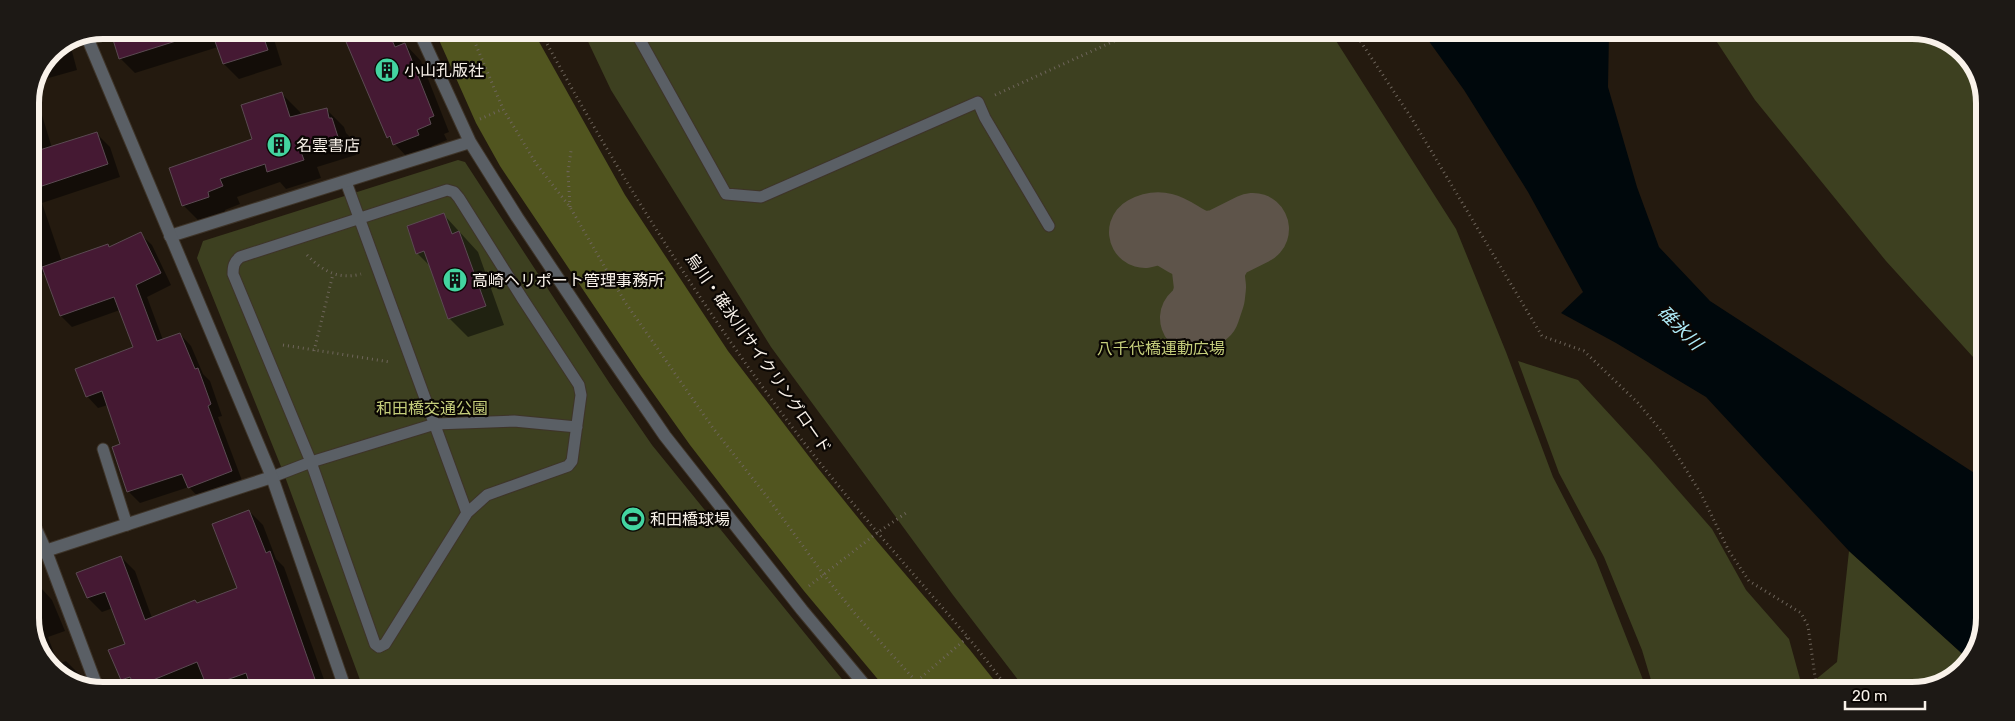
<svg xmlns="http://www.w3.org/2000/svg" width="2015" height="721" viewBox="0 0 2015 721" font-family="Rubik,'Noto Sans JP',sans-serif">
	<style>
		.green { fill: #3d4020 }
		.forest { fill: #51551f }
		.water { fill: #00080c }
		.shadow { fill: #0007; fill-rule: evenodd }
		.lines { fill: none; stroke-linecap: round; stroke-linejoin: round }
		.taxiway { stroke: #5e544a; stroke-width: 72 }
		.building { fill: #451933; stroke: #5b4a52 }
		.service-casing { stroke: #3e3429; stroke-width: 13 }
		.minor-casing { stroke: #3e3429; stroke-width: 14 }
		.tertiary-casing { stroke: #3e3429; stroke-width: 14 }
		.path { stroke: #6e655b; stroke-width: 3; stroke-dasharray: 1 4; stroke-linecap: butt }
		.service { stroke: #5a5f65; stroke-width: 11 }
		.minor { stroke: #5a5f65; stroke-width: 12 }
		.tertiary { stroke: #5a5f65; stroke-width: 12 }
		.labels { text-anchor: middle; stroke-width: 4.5; stroke-linejoin: round; paint-order: stroke }
		.poi-label { font-size: 16px; fill: #f9f2ea; stroke: #0a0603; text-anchor: start }
		.park-label { font-size: 16px; fill: #c5ce7b; stroke: #0a0603 }
		.street-label { font-size: 16px; fill: #f9f2ea; stroke: #0a0603 }
		.water-label { font-size: 18px; font-style: italic; fill: #aeebf8; stroke: #0a0603 }
		.rim { fill: none; stroke: #f9f2ea; stroke-width: 6 }
	</style>
	<rect width="100%" height="100%" fill="#241a0f"/>
	<path class="green" d="M583 31 1331 33 1456 229 1506 352 1553 477 1596 560 1647 690 1025 689 953 595 771 347 611 90Z
		M1711 33 1935 34 1970 58 1985 98 1983 368 1886 261 1755 100Z
		M458 160 465 162 610 384 652 445 850 689 363 688 284 474 197 258 203 241Z
		M1518 361 1578 380 1649 457 1712 529 1746 590 1789 639 1803 690 1837 662 1849 551 1968 659 1956 676 1912 691 1654 690 1642 650 1604 557 1559 473Z"/>
	<path class="forest" d="M435 31H533L625 195 728 351 817 467 876 540 970 650 1001 689H886L804 591 745 516 690 445 641 376 500 166 476 123Z"/>
	<path class="water" d="M1423 33H1609L1608 87 1637 187 1659 247 1710 301 1982 478 1981 641 1968 659 1849 551 1706 397 1616 343 1561 313 1583 292 1528 192 1464 90Z"/>
	<path class="shadow" d="M112 30H271L282 65 239 79 224 64 218 47 135 73 120 58Z
		M342 30 391 31 401 41 403 45 405 44 421 61 449 132 444 134 447 140 432 146 434 151 410 160 388 137Z
		M70 44 77 70 38 81 52 51Z
		M34 89 52 148 97 134 110 147 120 177 42 203 62 262 110 248 140 234 152 245 171 285 147 297 163 340 180 334 191 346 203 374 210 381 222 416 218 417 243 483 200 499 189 487 140 503 128 491 121 445 108 405 98 408 87 396 135 348 120 310 72 327 61 316 45 273 30 278V99Z
		M282 94 300 112 301 115 326 109 344 127 346 133 350 137 356 155 317 167 321 178 286 189 280 182 237 197 240 204 225 210 226 215 201 223 183 205 254 140Z
		M444 215 478 252 504 325 468 337 449 318 430 266 417 253Z
		M249 511 263 525 276 559 284 567 327 688 191 687 190 685 184 687H130L122 680 110 651 126 644 113 608 102 612 88 598 121 557 135 571 152 618 198 604 238 588ZM137 675 127 679V677Z
		M30 578H32L52 600 65 631 48 637 58 664 66 661 79 674 87 687H80L45 663 30 623Z"/>
	<g class="lines">
		<path class="taxiway" d="M1145 232C1167 220 1177 240 1198 246 1206 248 1213 246 1221 245
			M1196 318 1204 311 1209 296 1210 287 1208 270 1213 259 1221 245 1253 229"/>
	</g>
	<path class="building" d="M110 30H194L195 35 119 59Z
		M211 30H261L268 50 223 64Z
		M341 30 388 31 395 47 405 43 434 116 429 118 431 124 417 130 419 135 393 145 390 136 387 138Z
		M282 92 290 117 327 108 329 118H332L338 137 300 149 304 160 267 172 265 164 220 179 223 186 208 192 209 197 182 206 169 168 252 139 241 105Z
		M97 132 108 164 30 190V153Z
		M444 213 452 234 459 231 486 306 448 319 424 251 416 254 407 226Z
		M141 232 161 273 136 285 157 341 180 333 195 369 198 368 211 404 208 406 232 471 188 488 182 474 127 492 112 447 120 444 102 391 86 397 75 369 133 347 114 297 60 316 42 267 108 244 109 247Z
		M249 510 266 553 270 551 318 688H251L246 673 207 687 197 662 136 687H135L130 677 121 680 108 650 125 644 105 592 87 598 76 573 121 556 145 620 195 600 197 603 237 588 212 524Z"/>
	<g class="lines">
		<defs>
			<path id="service" d="M635 31 726 194 761 197 978 102 985 118 1049 226
				M346 182 467 513
				M447 190 454 192 459 198 522 298 579 385 581 395 572 461 568 466 487 495 467 513 385 644 379 647 375 644 311 462 233 274C233 266 234 262 240 257Z
				M103 449 127 525
				M272 477 311 462 435 424 514 421 577 427"/>
			<path id="minor" d="M419 31 470 142 517 217 608 353 665 436 802 610 868 689
				M170 236 470 142
				M30 516 46 551 97 687
				M30 556 272 477"/>
			<path id="tertiary" d="M87 37 272 477 345 688"/>
		</defs>
		<use href="#service" class="service-casing"/>
		<use href="#minor" class="minor-casing"/>
		<use href="#tertiary" class="tertiary-casing"/>
		<path class="path" d="M470 31 503 109 537 165 570 207 625 302 713 428 768 498 824 575 856 615 923 689
			M540 31C613 165 695 297 786 419 842 494 905 564 966 635 981 653 995 672 1009 689
			M1355 33 1412 119 1542 336 1584 351 1638 403 1663 433 1700 492 1729 551 1749 581 1801 613 1808 626 1817 691
			M995 95 1134 32
			M480 119 503 109
			M570 207 568 172 571 151
			M307 255C322 271 339 280 361 274
			M283 345 390 362
			M314 351 333 274
			M809 586 877 533 906 513
			M917 681 968 637"/>
		<use href="#service" class="service"/>
		<use href="#minor" class="minor"/>
		<use href="#tertiary" class="tertiary"/>
	</g>
	<defs>
		<symbol id="building-disc" viewBox="-11 -11 22 22"><circle r="9.5" fill="#43d4a0" stroke="#0a0603"/><path d="M-4-6H4V6H1V3H-1V6H-4ZM-2.5-4.3h1.7v1.8h-1.7ZM.8-4.3h1.7v1.8H.8ZM-2.5-1h1.7V.8h-1.7ZM.8-1h1.7V.8H.8Z" fill="#111"/></symbol>
		<symbol id="stadium-disc" viewBox="-11 -11 22 22"><circle r="9.5" fill="#43d4a0" stroke="#0a0603"/><path d="M0-5a6.5 5 0 1 0 0 10a6.5 5 0 1 0 0-10ZM-3.5-1.8h7v3.6h-7Z" fill="#111"/></symbol>
	</defs>
	<g fill-rule="evenodd">
		<use href="#building-disc" x="373" y="56" width="28" height="28"/>
		<use href="#building-disc" x="265" y="131" width="28" height="28"/>
		<use href="#building-disc" x="441" y="266" width="28" height="28"/>
		<use href="#stadium-disc" x="619" y="505" width="28" height="28"/>
	</g>
	<g class="labels">
		<g class="poi-label">
			<text x="404" y="76">小山孔版社</text>
			<text x="296" y="151">名雲書店</text>
			<text x="472" y="286">高崎ヘリポート管理事務所</text>
			<text x="650" y="525">和田橋球場</text>
		</g>
		<g class="park-label">
			<text x="1161" y="354">八千代橋運動広場</text>
			<text x="432" y="414">和田橋交通公園</text>
		</g>
		<g class="street-label">
			<text transform="translate(759 353) rotate(55)" y="6">烏川・碓氷川サイクリングロード</text>
		</g>
		<g class="water-label">
			<text transform="translate(1680 328) rotate(45)" y="6">碓氷川</text>
		</g>
	</g>
	<path d="M0 0H2015V721H0ZM103 39H1912A64 64 0 0 1 1976 103V618A64 64 0 0 1 1912 682H103A64 64 0 0 1 39 618V103A64 64 0 0 1 103 39Z" fill="#1d1915" fill-rule="evenodd"/>
	<path class="rim" d="M103 39H1912A64 64 0 0 1 1976 103V618A64 64 0 0 1 1912 682H103A64 64 0 0 1 39 618V103A64 64 0 0 1 103 39Z"/>
	<path d="M1845 701v8h80v-8" fill="none" stroke="#f9f2ea" stroke-width="2.5"/>
	<text x="1852" y="701" font-size="15" fill="#f9f2ea" stroke="#0a0603" stroke-width="4" paint-order="stroke">20 m</text>
</svg>
